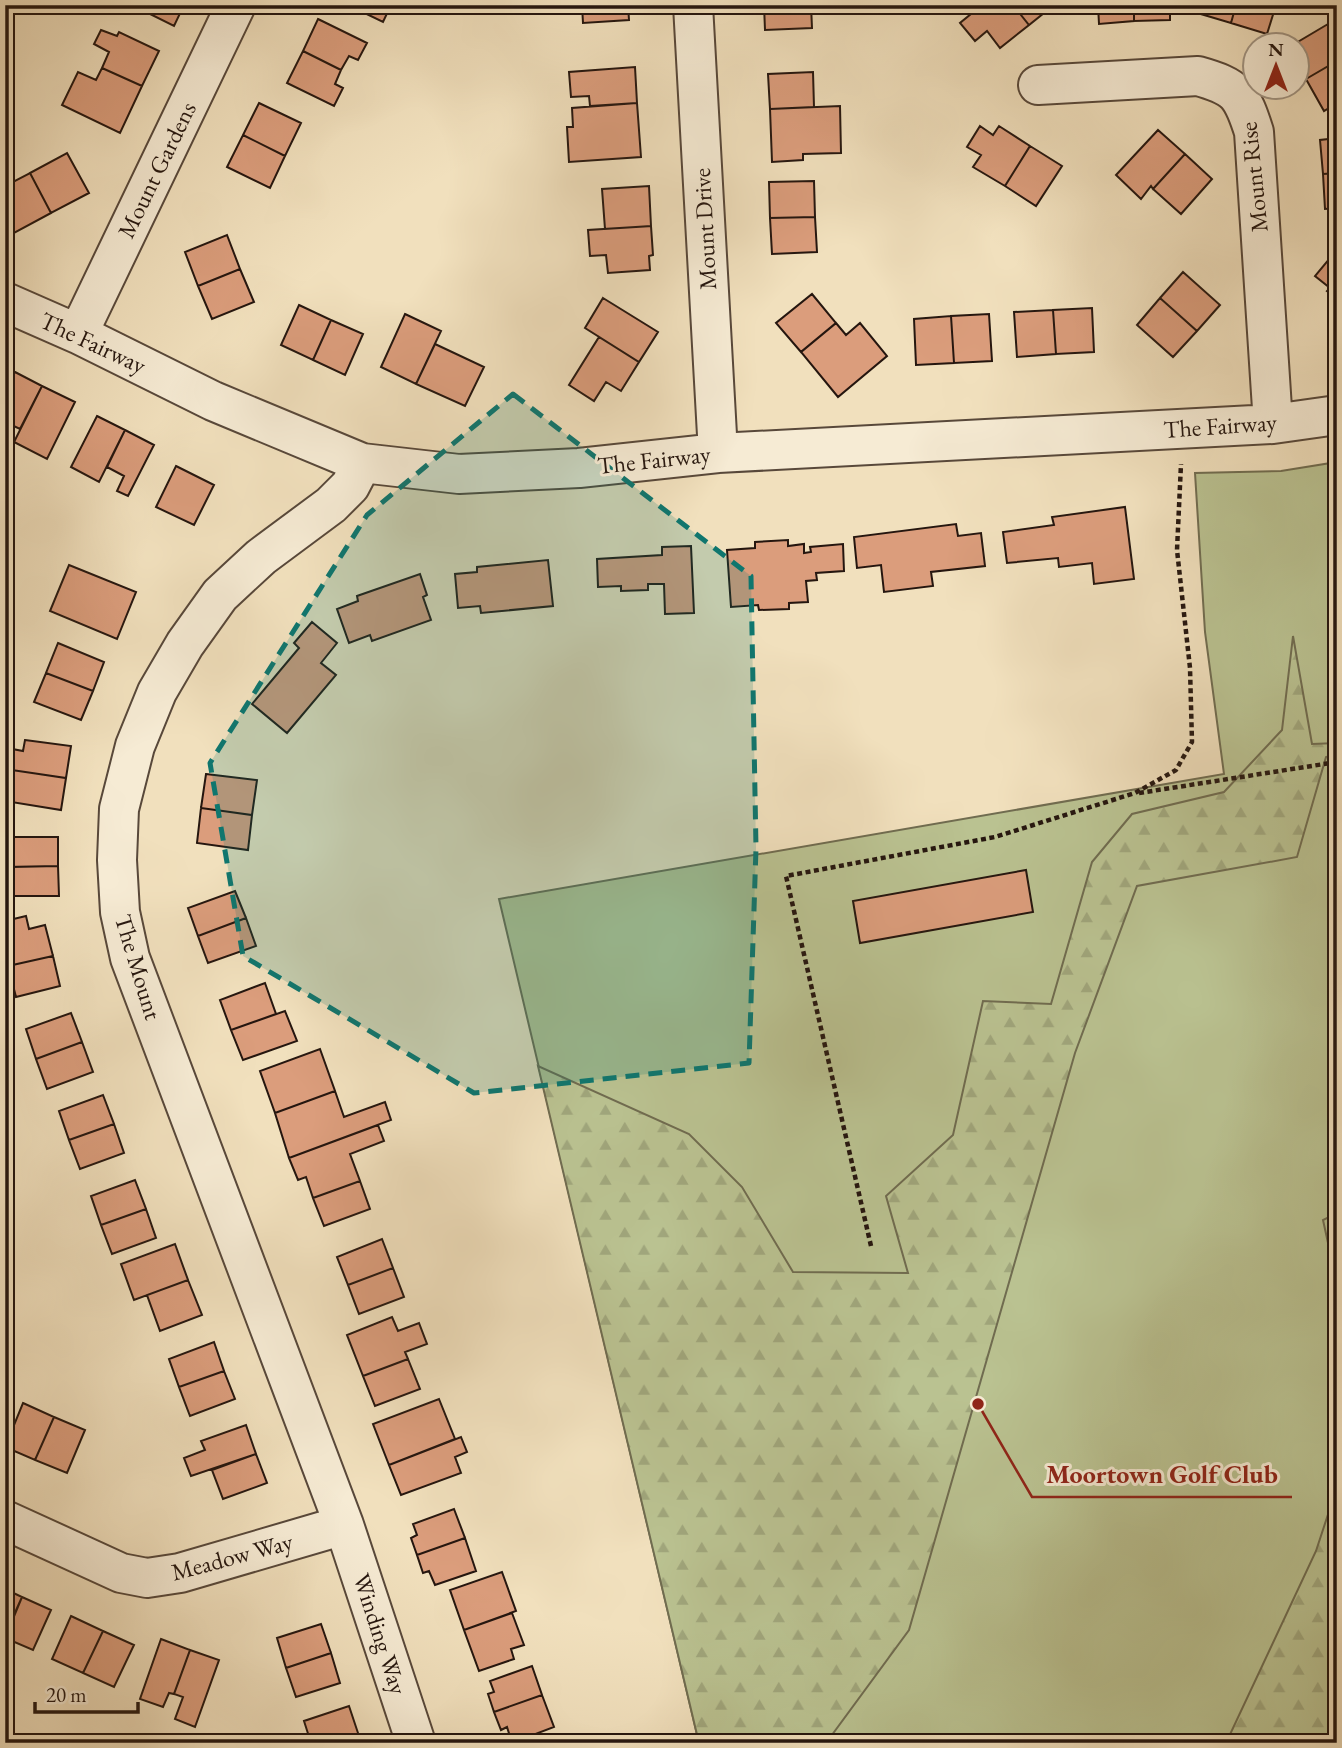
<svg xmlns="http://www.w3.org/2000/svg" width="1342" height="1748" viewBox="0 0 1342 1748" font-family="'EB Garamond',serif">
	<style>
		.green { fill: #bac291; stroke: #706c50; stroke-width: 2 }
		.forest { fill: url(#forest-firs); stroke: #706c50; stroke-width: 2 }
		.building { fill: #db9d7c; stroke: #25160f; stroke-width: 2 }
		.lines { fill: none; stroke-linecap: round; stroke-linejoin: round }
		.minor-casing { stroke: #58483a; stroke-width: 42 }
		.path { stroke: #25160f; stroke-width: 4.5; stroke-dasharray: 5 3.5; stroke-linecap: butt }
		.minor { stroke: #f6ebd4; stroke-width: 38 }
		.marked { fill: #0f766e; fill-opacity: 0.2; stroke: #0f766e; stroke-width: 5; stroke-dasharray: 14 9; stroke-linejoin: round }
		.labels { text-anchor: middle; stroke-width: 6; stroke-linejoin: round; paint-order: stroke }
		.street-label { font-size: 24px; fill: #25160f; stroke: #f6ebd4 }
		.leader { fill: none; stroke: #8f2418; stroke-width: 2.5 }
		.callout-dot { fill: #8f2418; stroke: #f6ebd4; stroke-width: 2.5 }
		.callout-label { font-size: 26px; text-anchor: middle; font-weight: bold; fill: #8f2418; stroke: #f6ebd4; stroke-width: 6; stroke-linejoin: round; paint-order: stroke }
	</style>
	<defs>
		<pattern id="forest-firs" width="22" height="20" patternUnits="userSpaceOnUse" patternTransform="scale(1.75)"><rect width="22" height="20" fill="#bac291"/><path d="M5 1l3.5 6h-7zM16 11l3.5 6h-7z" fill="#a0a67c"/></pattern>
	</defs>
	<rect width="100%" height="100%" fill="#f1e0bd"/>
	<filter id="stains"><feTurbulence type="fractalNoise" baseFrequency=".00286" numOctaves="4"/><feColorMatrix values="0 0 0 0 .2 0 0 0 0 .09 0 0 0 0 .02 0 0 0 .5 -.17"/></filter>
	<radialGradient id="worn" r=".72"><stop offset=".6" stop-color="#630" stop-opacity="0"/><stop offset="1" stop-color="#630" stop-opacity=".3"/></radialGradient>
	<path class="green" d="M1337 462V1743H699L499 899 1224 774 1205 632 1195 473 1281 471Z"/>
	<path class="forest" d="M1293 636 1312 744 1337 743V754L1326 757 1297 857 1137 886 1075 1053 909 1630 826 1743H699L538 1066 689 1134 742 1187 793 1272 908 1273 886 1196 953 1135 983 1001 1051 1004 1092 862 1132 814 1224 792 1282 730Z
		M1337 1213V1284L1323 1220Z
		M1337 1487V1743H1226L1316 1551Z"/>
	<path class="building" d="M132 5H184L174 26Z
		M348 5H391L383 22Z
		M582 5H628L629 20 583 23Z
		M764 5H811L812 28 765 30Z
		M982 5H1013L1029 25 1000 48 987 31 975 41 960 23Z
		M1013 5H1054L1029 25Z
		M1098 5H1134V21L1099 24Z
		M1134 5H1170V20L1134 21Z
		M1196 5H1236L1231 23 1194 12Z
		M1236 5H1276L1267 34 1231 23Z
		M318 19 367 43 358 60 349 56 341 70 303 51Z
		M1328 24 1337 39V61L1306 79 1296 63V46H1291Z
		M101 30 117 36 119 32 159 51 142 86 102 68 109 52 94 44Z
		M303 51 341 70 335 84 343 88 334 106 287 83Z
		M1337 61V103L1324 111 1306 79Z
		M635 67 637 103 590 106 589 96 571 97 569 72Z
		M102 68 142 86 120 133 62 105 78 72 96 80Z
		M813 72 814 107 770 109 768 74Z
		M259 103 301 123 285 156 243 135Z
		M637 103 641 157 569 162 567 127H573L572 108Z
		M840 106 841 153 803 154V160L772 162 770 109Z
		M980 126 993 135 999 126 1030 146 1005 186 973 167 981 155 967 147Z
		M1158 130 1185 154 1153 189 1151 186 1141 199 1116 175Z
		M243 135 285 156 270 188 227 167Z
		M1337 138V173L1323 174 1320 140Z
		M1030 146 1062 166 1036 206 1005 186Z
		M67 153 89 193 51 213 30 173Z
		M1185 154 1212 179 1181 214 1153 189Z
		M30 173 51 213 14 233 5 218V186Z
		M1337 173V208L1325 209 1323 174Z
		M814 181 815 217 770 218 769 182Z
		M649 186 651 226 605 229 602 189Z
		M815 217 817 252 772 254 770 218Z
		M651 226 653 255 649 256 650 270 608 273 606 255 590 256 588 230Z
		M227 235 240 269 198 286 185 252Z
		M1335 252 1337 253V298L1327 291 1330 288 1315 276Z
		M240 269 254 302 212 319 198 286Z
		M1183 272 1220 305 1197 331 1160 298Z
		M812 294 836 323 801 352 776 323Z
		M603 298 658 332 639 362 585 328Z
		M1160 298 1197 331 1173 357 1137 325Z
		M299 305 331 320 313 360 281 345Z
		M1092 308 1094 352 1056 354 1053 310Z
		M1053 310 1056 354 1017 357 1014 312Z
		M405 314 441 331 416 384 381 367Z
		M989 314 992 361 954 363 951 316Z
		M951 316 954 363 916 365 914 319Z
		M331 320 363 334 345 375 313 360Z
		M836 323 846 335 860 323 887 356 838 397 801 352Z
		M599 337 639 362 621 391 606 382 594 401 569 385Z
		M435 344 484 367 465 406 416 384Z
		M15 372 42 386 20 429 5 422V390Z
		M42 386 75 402 47 459 14 442Z
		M97 416 125 430 99 482 71 467Z
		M125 430 154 445 128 496 117 491 124 476 107 467Z
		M176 466 214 485 194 525 156 507Z
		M1125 507 1134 579 1094 584 1092 563 1059 567 1058 558 1007 563 1003 532 1054 525 1052 517Z
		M956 524 958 536 981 533 985 566 931 572 933 586 884 592 881 565 857 568 854 537Z
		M788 540V546L804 544V553L811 552 810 547 843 544 844 571 816 573 817 580 806 581 808 602 789 603V609L759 610 758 605 731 607 727 550 755 548V542Z
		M691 546 694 613 665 614 664 584H648V590L621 591V586L598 587 597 559 662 555V547Z
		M548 560 553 606 481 613 480 606 458 608 455 574 477 572V567Z
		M69 565 136 592 117 639 50 611Z
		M420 574 427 595 423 597 431 620 372 641 370 635 349 643 337 609 358 601 357 596Z
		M312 622 337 643 321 663 336 675 287 733 252 704 299 648 294 643Z
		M58 643 104 662 93 691 46 673Z
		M46 673 93 691 81 720 34 702Z
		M25 740 71 746 66 778 5 769 7 748 23 751Z
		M5 769 66 778 61 810 5 801Z
		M206 774 257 780 252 815 201 808Z
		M201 808 252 815 248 850 197 843Z
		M5 837H58V866L5 867Z
		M58 866 59 896H11V867Z
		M1026 870 1033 912 860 943 853 901Z
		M235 891 246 918 198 936 188 908Z
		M26 916 29 929 45 925 53 956 8 966 5 954V921Z
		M246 918 256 946 208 963 198 936Z
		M53 956 60 986 16 997 8 966Z
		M265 983 276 1014 231 1030 220 1000Z
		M285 1011 297 1041 243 1060 231 1030Z
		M71 1013 82 1042 36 1059 26 1029Z
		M82 1042 93 1072 47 1089 36 1059Z
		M320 1049 335 1091 275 1113 260 1071Z
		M335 1091 344 1117 385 1102 391 1120 289 1158 275 1113Z
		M103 1095 114 1124 69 1140 59 1111Z
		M114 1124 124 1153 80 1169 69 1140Z
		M378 1125 384 1141 350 1154 360 1181 313 1198 306 1177 298 1180 289 1158Z
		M135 1180 146 1209 101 1225 91 1196Z
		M360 1181 370 1209 324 1226 313 1198Z
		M146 1209 156 1238 112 1254 101 1225Z
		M382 1239 393 1268 348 1285 337 1257Z
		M175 1244 188 1280 134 1300 121 1264Z
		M393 1268 404 1297 359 1314 348 1285Z
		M188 1280 202 1315 160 1331 147 1295Z
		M392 1317 398 1331 419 1323 427 1344 405 1352 408 1359 363 1376 347 1335Z
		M214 1342 224 1371 179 1387 169 1359Z
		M408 1359 420 1389 375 1406 363 1376Z
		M224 1371 235 1399 190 1416 179 1387Z
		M439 1399 455 1439 389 1465 373 1424Z
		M23 1403 54 1417 35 1460 5 1447Z
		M54 1417 85 1430 67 1473 35 1460Z
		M246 1425 256 1454 191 1476 184 1458 205 1450 201 1441Z
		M461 1437 467 1452 455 1457 461 1473 401 1495 389 1465Z
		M256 1454 267 1483 223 1499 212 1470Z
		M454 1509 465 1538 417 1555 411 1538 417 1535 413 1524Z
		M465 1538 476 1571 435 1585 429 1571 423 1573 417 1555Z
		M502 1572 516 1611 464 1630 450 1590Z
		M5 1589 22 1597 5 1635Z
		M22 1597 51 1610 33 1650 5 1638Z
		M512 1613 524 1645 511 1649 514 1659 479 1671 464 1630Z
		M71 1616 103 1631 83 1673 52 1659Z
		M321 1624 331 1653 286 1668 277 1638Z
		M103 1631 134 1645 114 1687 83 1673Z
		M161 1639 190 1650 174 1694 169 1693 163 1707 140 1699Z
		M190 1650 219 1660 195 1727 175 1719 183 1697 174 1694Z
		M331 1653 340 1683 296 1697 286 1668Z
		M532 1666 542 1695 494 1712 488 1694 494 1692 490 1681Z
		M542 1695 554 1727 512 1743 507 1727 501 1730 494 1712Z
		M349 1706 359 1736 338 1743H311L304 1721Z
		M359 1736 361 1743H338Z"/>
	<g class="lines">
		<defs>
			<path id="minor" d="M693 5 718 453
				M1038 85 1198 76C1237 87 1242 94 1254 132L1273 424
				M5 302 78 334 213 401 362 463 459 474 579 468 718 453 1273 424 1337 415
				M78 334 236 5
				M362 463 350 486 331 505 261 557 220 595 185 644 157 692 135 746 119 809 117 860 120 912 130 958 344 1525 416 1743
				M5 1520 121 1573 147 1578 180 1573 344 1525"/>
		</defs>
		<use href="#minor" class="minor-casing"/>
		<path class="path" d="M1139 793 1337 762
			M871 1246 786 876 995 837 1135 793 1176 770 1192 742 1190 668 1177 550 1181 464"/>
		<use href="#minor" class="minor"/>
	</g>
	<path class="marked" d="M513 394 751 576 756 848 749 1063 474 1093 243 956 210 763 367 515Z"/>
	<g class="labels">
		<g class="street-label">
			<text transform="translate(157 170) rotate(-64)" y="8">Mount Gardens</text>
			<text transform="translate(1254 177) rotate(-96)" y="8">Mount Rise</text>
			<text transform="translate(705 229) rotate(-93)" y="8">Mount Drive</text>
			<text transform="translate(93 343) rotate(25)" y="8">The Fairway</text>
			<text transform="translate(1220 426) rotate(-4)" y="8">The Fairway</text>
			<text transform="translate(654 460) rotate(-6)" y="8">The Fairway</text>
			<text transform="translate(138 967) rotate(73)" y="8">The Mount</text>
			<text transform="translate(232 1557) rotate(-15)" y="8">Meadow Way</text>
			<text transform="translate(380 1634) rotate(72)" y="8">Winding Way</text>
		</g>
	</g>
	<path class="leader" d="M978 1404L1032 1497H1292"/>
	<circle class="callout-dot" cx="978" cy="1404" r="7"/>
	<g class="callout-label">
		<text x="1162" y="1483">Moortown Golf Club</text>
	</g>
	<rect width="1342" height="1748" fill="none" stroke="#f1e0bd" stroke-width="28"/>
	<rect x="7" y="7" width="1328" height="1734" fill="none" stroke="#25160f" stroke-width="3.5"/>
	<rect x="14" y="14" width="1314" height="1720" fill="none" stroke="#25160f" stroke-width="2"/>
	<g transform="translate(1276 66)"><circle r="33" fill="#f6ebd4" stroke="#a29685" stroke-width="2"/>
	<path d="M0-5L12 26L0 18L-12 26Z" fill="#8f2418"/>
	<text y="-10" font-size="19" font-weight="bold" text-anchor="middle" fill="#25160f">N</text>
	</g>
	<path d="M35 1702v10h103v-10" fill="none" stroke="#25160f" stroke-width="3.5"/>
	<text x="46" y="1702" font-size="21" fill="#25160f" stroke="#f6ebd4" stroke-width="5" paint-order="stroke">20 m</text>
	<rect width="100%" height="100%" filter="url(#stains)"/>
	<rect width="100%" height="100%" fill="url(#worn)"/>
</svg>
